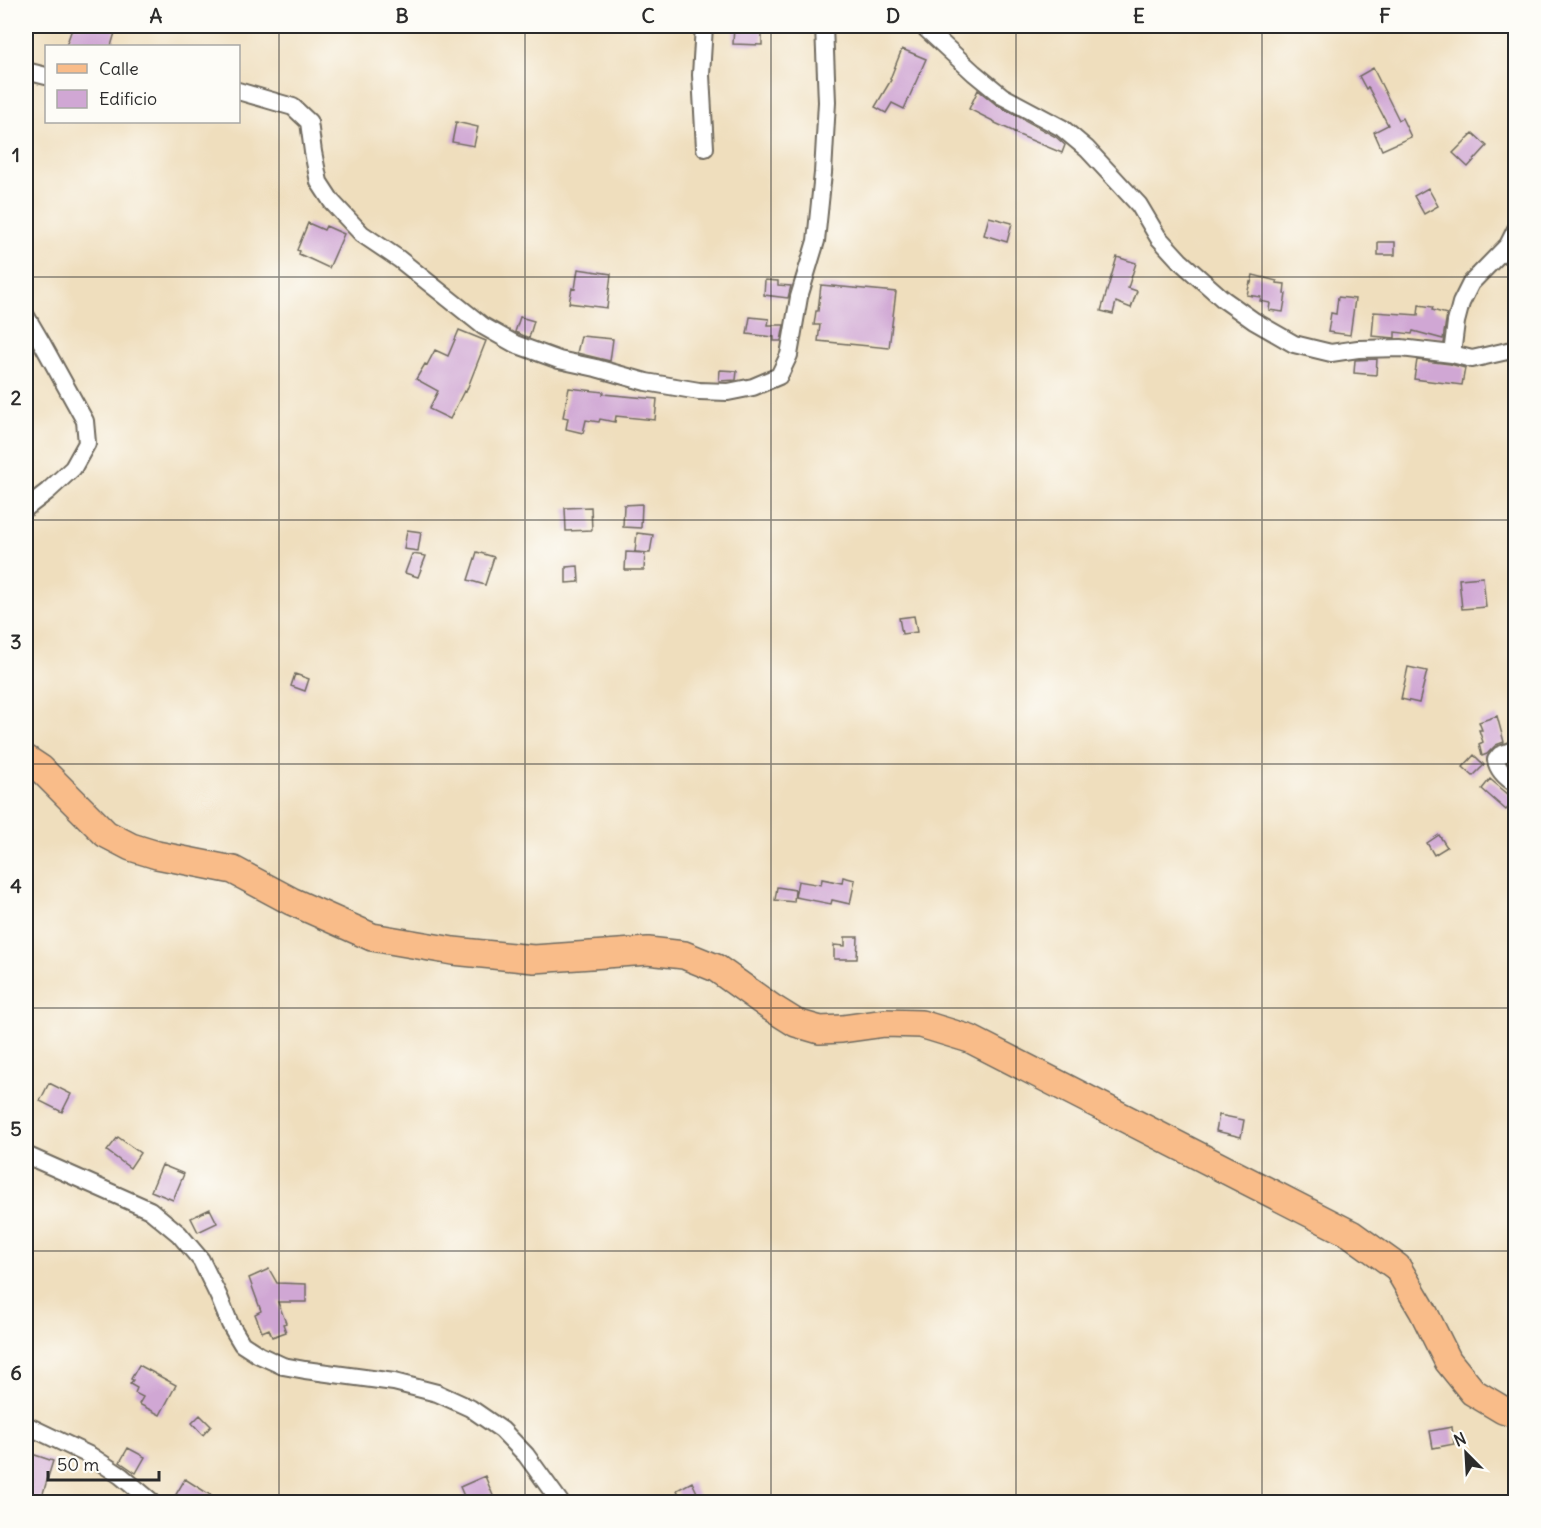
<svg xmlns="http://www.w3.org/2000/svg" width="1541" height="1528" viewBox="0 0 1541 1528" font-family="Delius,sans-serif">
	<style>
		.building { fill: #d0a7d4 }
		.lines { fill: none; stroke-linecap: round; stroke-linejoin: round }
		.minor-casing { stroke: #706a5e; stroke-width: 20 }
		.primary-casing { stroke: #706a5e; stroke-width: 30 }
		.minor { stroke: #fff; stroke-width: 16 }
		.primary { stroke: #f9bc89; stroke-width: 27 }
		.grid { fill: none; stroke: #2b2b2b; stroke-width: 1.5; stroke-opacity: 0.55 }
		.neatline { fill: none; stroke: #2b2b2b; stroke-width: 2 }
		.grid-label { font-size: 20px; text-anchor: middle; font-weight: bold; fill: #2b2b2b }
	</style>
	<rect width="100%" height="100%" fill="#fdfcf7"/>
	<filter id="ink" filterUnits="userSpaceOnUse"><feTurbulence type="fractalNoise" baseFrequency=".0167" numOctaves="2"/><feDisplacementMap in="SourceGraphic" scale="12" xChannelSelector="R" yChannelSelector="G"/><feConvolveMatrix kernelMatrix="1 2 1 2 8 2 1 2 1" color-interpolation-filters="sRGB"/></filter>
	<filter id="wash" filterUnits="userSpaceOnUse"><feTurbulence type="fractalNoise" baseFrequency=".008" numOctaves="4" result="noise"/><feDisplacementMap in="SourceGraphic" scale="24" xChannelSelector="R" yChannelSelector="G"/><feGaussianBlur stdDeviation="1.35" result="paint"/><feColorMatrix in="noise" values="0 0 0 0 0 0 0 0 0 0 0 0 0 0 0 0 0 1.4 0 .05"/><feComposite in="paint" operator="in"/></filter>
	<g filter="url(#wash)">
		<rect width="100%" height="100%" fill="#efdebd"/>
		<g id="blocks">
			<path class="building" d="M73 26H117L111 46H66Z
				M734 26H762V45L733 44Z
				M902 49 926 59 904 109 892 103 886 113 875 107 891 80 890 79Z
				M1373 68 1399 120 1402 118 1411 137 1382 150 1374 132 1388 125 1368 87 1366 89 1359 76Z
				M978 90 997 105 1056 137 1065 145 1062 153 1014 133 1015 132 995 123V122L969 109Z
				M456 122 478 127 474 146 452 142Z
				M1473 133 1487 146 1468 167 1453 153Z
				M1428 188 1438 206 1424 214 1414 196Z
				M989 217 1012 223 1007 242 984 235Z
				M308 223 324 230 326 226 344 234 329 268 299 254 300 251 297 250Z
				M1378 242H1395V255H1378Z
				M1117 257 1136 263 1128 288 1137 291 1131 308 1116 302 1113 314 1101 311Z
				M578 269 611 274 607 308 569 303 572 288 575 289Z
				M1253 275 1277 281V283L1285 284 1284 294H1286L1283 312 1269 310 1270 303 1260 301 1261 297 1247 295 1250 282 1251 283Z
				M765 280 778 281V285L791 286 788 298 764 295Z
				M821 285 896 292 889 348 818 341 820 325H814L816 311H818Z
				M1338 297 1355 299 1350 335 1328 332 1331 313 1336 314Z
				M1419 305 1433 307 1432 310 1447 314 1443 339 1413 331 1412 334 1395 332V338L1372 336 1374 312 1418 315Z
				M520 317 534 321 529 338 515 332Z
				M750 317 769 319 768 325H784L781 341H774V337L747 334Z
				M459 330 486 341 466 392 464 391 450 419 429 409 438 391 416 379 425 364 427 365 435 350 448 356Z
				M581 336 613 339 610 361 577 353Z
				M1377 359 1376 375 1354 373 1355 360Z
				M1417 360 1450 364 1465 368 1462 385 1414 379Z
				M720 370 737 371 736 380 719 381Z
				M569 388 604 392 603 394 657 399 655 420 616 416 615 422 600 419 599 422 586 420 583 433 566 429 568 418 563 417Z
				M642 504 641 528 623 527 624 505Z
				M591 507 592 530 566 531 565 508Z
				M407 530 421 532 418 551 404 549Z
				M637 533 653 535 650 553 635 552Z
				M477 552 494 557 485 585 468 580Z
				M626 552 645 553 644 570H625Z
				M412 554 426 556 418 577 405 573Z
				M578 566 579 582 566 583V567Z
				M1483 577 1486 607 1462 609 1459 579Z
				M914 616 917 632 902 634 899 618Z
				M1408 667 1427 671 1419 703 1401 699Z
				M295 674 309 679 305 691 291 686Z
				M1497 716 1504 742 1496 745 1487 754 1482 756 1479 744 1483 742 1479 730H1482L1479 722Z
				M1474 755 1484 765 1473 776 1463 767Z
				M1490 779 1515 800 1506 810 1482 789Z
				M1439 835 1447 847 1434 855 1427 843Z
				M843 877 855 880 850 904 832 900 831 904 795 897 798 881 821 885 822 879 842 883Z
				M777 887 795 890 794 902 775 900Z
				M845 937H858L857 959H834V945L845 946Z
				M49 1083 71 1094 62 1112 40 1101Z
				M1219 1115 1244 1120 1241 1137 1216 1131Z
				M118 1137 140 1153 130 1168 107 1151Z
				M162 1165 184 1174 173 1200 151 1191Z
				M210 1209 217 1223 198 1232 191 1218Z
				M269 1269 277 1283 306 1284V1302H278L286 1323 283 1324 286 1332 272 1337 269 1329 262 1332 255 1314 261 1311 249 1278Z
				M139 1365 176 1385 160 1415 139 1404 143 1397 135 1393 137 1388 130 1384 133 1380 131 1379Z
				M200 1415 211 1426 203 1435 192 1423Z
				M1452 1427 1454 1444 1433 1448 1430 1431Z
				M128 1448 145 1457 136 1473 120 1462Z
				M26 1452 53 1461 40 1503H26Z
				M485 1476 496 1503H467L460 1487Z
				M185 1479 223 1503H171Z
				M692 1482 702 1503H683L677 1490Z"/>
		</g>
	</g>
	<g filter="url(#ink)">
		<use href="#blocks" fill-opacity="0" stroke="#706a5e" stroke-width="1.5"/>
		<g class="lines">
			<defs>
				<path id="minor" d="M704 26 701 75 705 148
					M923 26 974 73 1002 96 1062 128 1087 149 1139 205 1158 237 1180 261 1223 299 1254 321 1294 344 1331 353 1358 349 1401 348 1452 354 1472 359 1516 349
					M26 71 46 76
					M238 91 293 107 309 122 313 152 319 182 332 202 362 234 399 259 483 326 515 344 559 360 596 368 646 382 699 391 728 392 753 387 779 376 789 355 799 297 816 241 823 173 827 102 824 26
					M26 316 43 345 85 421 87 443 73 468 48 491 26 508
					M1452 354 1456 322 1461 303 1471 283 1508 245 1516 229
					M1516 749 1500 755 1496 760C1498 771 1506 778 1516 784
					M26 1155 150 1210 179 1234 201 1260 219 1297 230 1324 242 1344 259 1355 283 1366 305 1370 394 1382 437 1393 470 1408 502 1430 526 1455 560 1502
					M26 1425 91 1456 121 1476 152 1502"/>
				<path id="primary" d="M26 759 41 769 106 834 131 847 157 855 233 870 291 901 372 937 453 951 534 959 648 951 684 955 716 968 772 1008 796 1023 820 1030 842 1029 885 1023 921 1024 970 1039 1351 1234 1397 1267 1423 1311 1448 1361 1473 1392 1503 1410 1516 1414"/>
			</defs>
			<use href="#minor" class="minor-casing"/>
			<use href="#primary" class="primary-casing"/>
			<use href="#minor" class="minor"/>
			<use href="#primary" class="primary"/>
		</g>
	</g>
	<path class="grid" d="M279 26V1502M525 26V1502M771 26V1502M1016 26V1502M1262 26V1502M26 277H1516M26 520H1516M26 764H1516M26 1008H1516M26 1251H1516"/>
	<rect width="1541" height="1528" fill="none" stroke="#fdfcf7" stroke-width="66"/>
	<rect x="45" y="45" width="195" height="78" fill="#fdfcf7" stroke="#a9a8a5" stroke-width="1.5"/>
	<rect x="57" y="64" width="30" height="9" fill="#f9bc89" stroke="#a9a8a5" stroke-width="1.5"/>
	<text x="99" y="75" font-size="18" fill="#2b2b2b">Calle</text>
	<rect x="57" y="90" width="30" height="18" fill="#d0a7d4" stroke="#a9a8a5" stroke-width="1.5"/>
	<text x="99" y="105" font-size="18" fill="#2b2b2b">Edificio</text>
	<g transform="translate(1466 1453) rotate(336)" stroke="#fdfcf7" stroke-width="4.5" paint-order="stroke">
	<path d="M0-4.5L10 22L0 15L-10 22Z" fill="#2b2b2b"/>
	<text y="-9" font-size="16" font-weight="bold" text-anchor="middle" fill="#2b2b2b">N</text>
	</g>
	<path d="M48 1471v9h111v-9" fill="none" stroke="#2b2b2b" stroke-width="3"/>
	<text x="57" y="1471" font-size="18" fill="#2b2b2b" stroke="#fdfcf7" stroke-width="4.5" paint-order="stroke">50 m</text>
	<rect x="33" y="33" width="1475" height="1462" class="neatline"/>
	<g class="grid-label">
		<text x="156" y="23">A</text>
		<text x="402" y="23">B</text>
		<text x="648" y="23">C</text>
		<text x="893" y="23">D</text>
		<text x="1139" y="23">E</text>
		<text x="1385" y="23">F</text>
		<text x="16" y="162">1</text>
		<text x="16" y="405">2</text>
		<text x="16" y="649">3</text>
		<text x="16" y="893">4</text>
		<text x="16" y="1136">5</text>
		<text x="16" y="1380">6</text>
	</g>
</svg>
